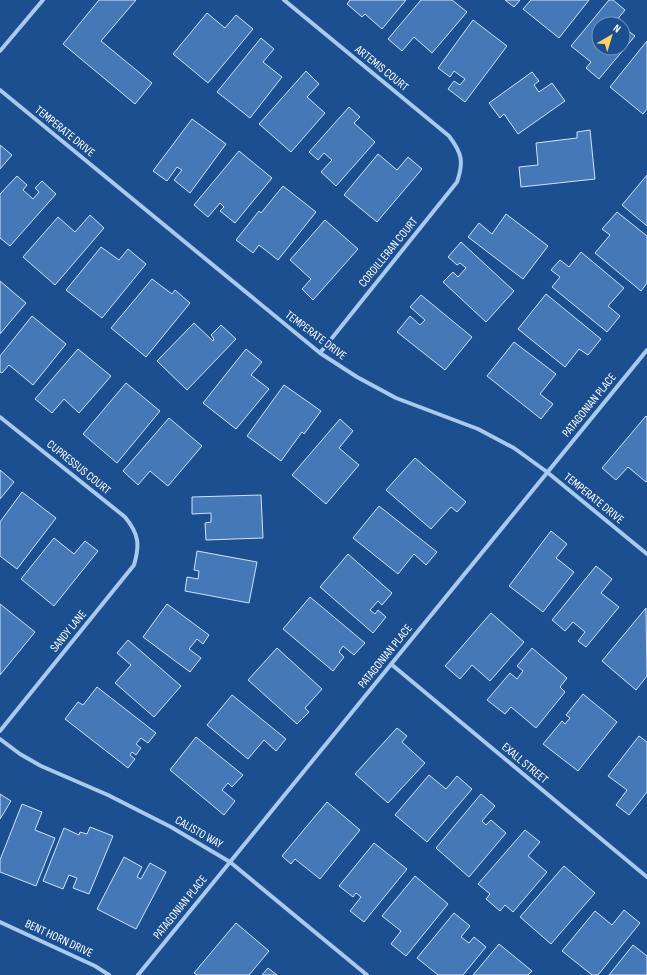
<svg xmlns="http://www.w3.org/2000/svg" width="647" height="975" viewBox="0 0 647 975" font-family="'Sofia Sans Condensed',sans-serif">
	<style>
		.building { fill: #4478b7; stroke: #cfe3fa }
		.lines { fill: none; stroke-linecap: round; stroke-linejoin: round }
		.minor { stroke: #a9c9ee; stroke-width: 4 }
		.labels { text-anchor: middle; stroke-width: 4; stroke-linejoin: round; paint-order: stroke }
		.street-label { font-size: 12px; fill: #fff; stroke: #1b4f8f }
	</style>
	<rect width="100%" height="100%" fill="#1b4f8f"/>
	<path class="building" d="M99 0H136L101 41 152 83 135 104 63 44Z
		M350 0H406L382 29 365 14 362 17 347 4Z
		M421 0H452L467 12 432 53 414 37 402 51 388 39Z
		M505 0H520L514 7Z
		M531 0H589L559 38 523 9Z
		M609 0H613L625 10 616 21 620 24H599V48H623V27L635 36 599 79 586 68 591 62 571 46Z
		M207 13 225 28 236 15 253 29 208 83 173 54Z
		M473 20 507 46 465 102 448 89 454 81 460 85 465 79 454 71 450 77 438 68Z
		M261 38 274 49 263 62 282 77 250 118 217 92Z
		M647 41V109L643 114 610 87Z
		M306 71 319 84 307 97 325 113 291 152 259 124Z
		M532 72 539 81 534 85 539 92 552 83 565 101 518 134 504 114 500 118 489 103Z
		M349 107 360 117 354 123 375 142 336 186 321 172 332 160 324 153 318 160 309 152Z
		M192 119 226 144 190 193 174 180 182 170 177 167 167 181 153 171Z
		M590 130 595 179 521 187 519 167 538 165 536 143 577 138V132Z
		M0 145 12 155 0 169Z
		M239 151 272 178 235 223 220 211 224 207 220 203 208 217 194 205Z
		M378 154 397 170 408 157 422 169 377 222 344 195Z
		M647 175V226L622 205Z
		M17 176 27 185 23 190 33 199 39 192 35 188 42 181 56 194 10 246 0 238V194Z
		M283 186 316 212 278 260 259 245 253 253 236 240 259 211 261 213Z
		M617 212 647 236V283L641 291 595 253 610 235 602 229Z
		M506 214 548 246 523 279 468 237 479 223 492 234Z
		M90 215 104 228 55 285 23 257 58 217 75 232Z
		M325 220 358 249 313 300 302 289 311 279 290 260Z
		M461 242 514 291 486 322 443 282 453 272 458 277 466 268 460 263 457 265 448 257Z
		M101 247 119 260 128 249 146 264 102 318 66 290Z
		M581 252 624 288 608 306 620 316 607 332 552 287 560 277 551 270 560 260 569 267Z
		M152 279 172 294 175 290 190 303 146 357 111 328Z
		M0 281 26 303 0 334Z
		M546 294 601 339 588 355 579 349 565 367 518 329Z
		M421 295 472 337 445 370 397 332 410 316 420 325 425 320 410 307Z
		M32 316 66 344 33 385 9 365 2 373 0 372V356Z
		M194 323 213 341 214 339 211 335 221 325 236 339 187 390 157 361Z
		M514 342 556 374 540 394 553 404 541 419 487 376Z
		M78 349 111 376 79 413 64 399 52 413 35 399Z
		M246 349 262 362 251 375 269 389 236 429 203 403Z
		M126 383 160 411 117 463 83 434Z
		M284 385 321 411 304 434 302 432 281 461 247 436Z
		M646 416 647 417V481L646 482 628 467 616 480 602 468Z
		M169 418 202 446 168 486 150 471 138 485 123 471Z
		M340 419 353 431 339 448 359 465 326 504 292 475Z
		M415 458 466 502 457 512 451 507 431 529 386 490Z
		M0 470 14 482 0 499Z
		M22 492 56 518 17 569 0 556V522Z
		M261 495 263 538 206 540 205 523 211 522V513L192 514V497Z
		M379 506 437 552 426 565 414 554 398 574 353 538Z
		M551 531 567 544 556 558 574 572 543 612 509 586Z
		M54 538 74 554 85 541 98 551 54 606 21 579Z
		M197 551 257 562 249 603 185 591 187 577 198 579 199 571 194 570Z
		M348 554 392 593 382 605 378 601 370 610 375 614 378 610 386 617 373 633 320 587Z
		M596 566 612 579 601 593 619 607 586 647 578 641 585 632 573 622 565 631 552 620Z
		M310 597 365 643 354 655 343 646 339 652 344 657 333 671 283 629Z
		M0 604 35 632 0 675Z
		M167 604 209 635 203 644 197 639 189 649 201 658 190 672 143 637Z
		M646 608 647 676 636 690 602 661Z
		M491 613 524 642 490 681 472 665 460 679 445 666Z
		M128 640 181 686 154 717 115 683 131 665 117 653Z
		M277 648 322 689 305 708 309 712 297 724 248 680Z
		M532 648 567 678 560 687 565 692 536 728 511 707 505 714 487 700 510 673 517 679 523 671 517 666Z
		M97 687 156 733 148 743 141 738 136 744 141 748 136 755 132 752 130 755 135 759 128 768 65 719 78 702 83 705Z
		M583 694 617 722 578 771 543 744 562 721 565 724 570 718 566 715Z
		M232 695 286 739 276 751 264 740 248 759 207 725Z
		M397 728 407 736 402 742 425 763 388 803 355 774Z
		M639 736 647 742V792L629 815 616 805 627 790 608 776Z
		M196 737 243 775 232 787 228 783 222 790 235 801 224 815 170 770Z
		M429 775 446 789 457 776 472 789 427 842 395 815Z
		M0 794 11 801 0 819Z
		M481 794 495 806 482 821 486 825 491 820 506 833 469 877 436 848Z
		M327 802 360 830 320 879 295 859 291 864 282 856Z
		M22 804 42 812 35 830 55 838 36 886 0 872V860Z
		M90 827 113 836 89 894 73 888 77 878 69 875 63 889 43 881 64 828 79 835 80 832 87 834Z
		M525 830 540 842 528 856 547 872 513 912 505 905 500 911 486 899 490 894 478 884Z
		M374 843 407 869 364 922 350 911 361 897 356 893 353 897 339 886Z
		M124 857 142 867 137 877 141 879 150 863 166 872 136 929 97 909Z
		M564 866 595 893 551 944 520 917Z
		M415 876 448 904 406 956 391 944 401 931 382 916Z
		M624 910 640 923 598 975H592L562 951 595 911 612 925Z
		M454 913 470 926 461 937 469 943 474 937 486 947 463 975H438L417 958Z
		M236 923 269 951 249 975H197L194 973Z
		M499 944 532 971 528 975H473Z
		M633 945 647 956V975H609Z
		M268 968 277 975H262Z"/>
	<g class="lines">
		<path class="minor" d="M284 0 449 136C462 153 464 162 457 182L320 353
			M0 51 43 0
			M0 90 320 353 357 377 396 398 478 429 514 448 547 472 647 554
			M0 417 125 517C139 534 140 545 134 565L0 731
			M391 664 647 877
			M0 739 20 754 41 766 108 795 171 827 230 862 367 975
			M0 922 95 966 109 975
			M138 975 647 350"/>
	</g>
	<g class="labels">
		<g class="street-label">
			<text transform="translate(382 68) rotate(39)" y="4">ARTEMIS COURT</text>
			<text transform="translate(65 131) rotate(39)" y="4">TEMPERATE DRIVE</text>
			<text transform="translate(388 252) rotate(-51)" y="4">CORDILLERAN COURT</text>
			<text transform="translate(316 335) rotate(37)" y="4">TEMPERATE DRIVE</text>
			<text transform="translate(589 405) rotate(-51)" y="4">PATAGONIAN PLACE</text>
			<text transform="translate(79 467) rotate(39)" y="4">CUPRESSUS COURT</text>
			<text transform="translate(594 498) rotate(39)" y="4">TEMPERATE DRIVE</text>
			<text transform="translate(68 631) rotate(-51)" y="4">SANDY LANE</text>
			<text transform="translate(385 656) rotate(-51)" y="4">PATAGONIAN PLACE</text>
			<text transform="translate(525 763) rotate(40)" y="4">EXALL STREET</text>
			<text transform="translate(199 832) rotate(30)" y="4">CALISTO WAY</text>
			<text transform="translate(180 907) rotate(-51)" y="4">PATAGONIAN PLACE</text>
			<text transform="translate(59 938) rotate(25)" y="4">BENT HORN DRIVE</text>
		</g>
	</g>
	<g transform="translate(611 36) rotate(38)"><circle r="19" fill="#1b4f8f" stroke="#7695bc"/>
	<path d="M0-3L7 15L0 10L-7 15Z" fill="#ffd166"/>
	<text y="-6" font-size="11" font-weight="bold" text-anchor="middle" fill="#ffffff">N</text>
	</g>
</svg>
